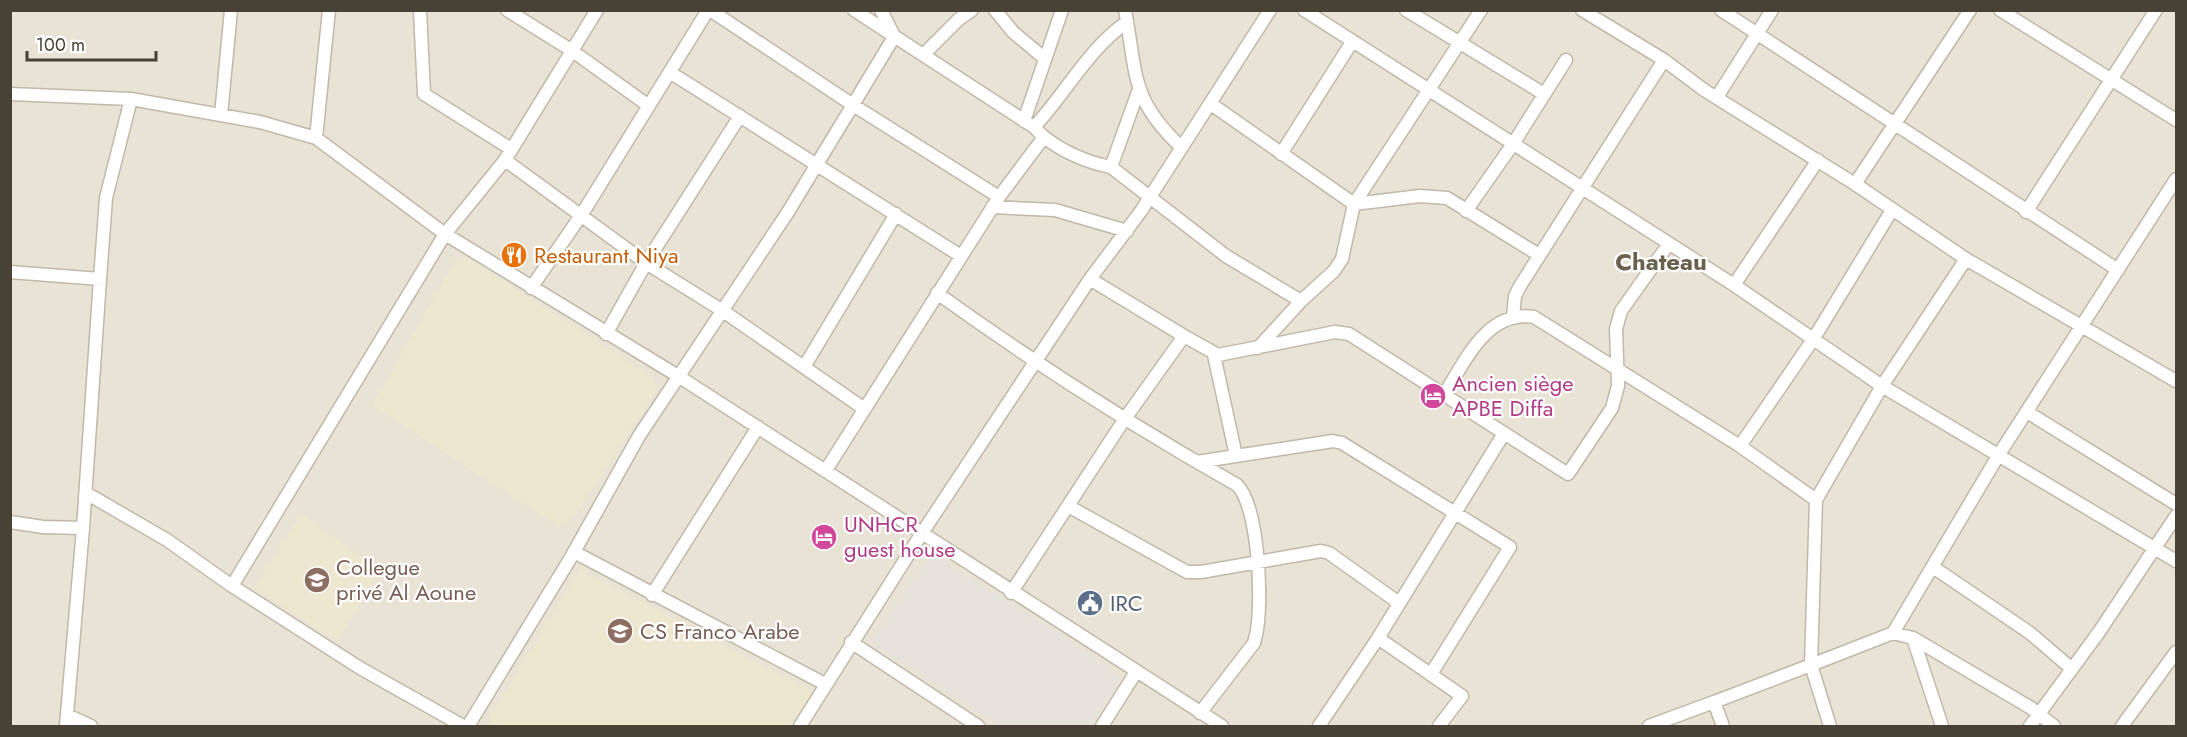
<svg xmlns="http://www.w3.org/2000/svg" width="2187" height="737" viewBox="0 0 2187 737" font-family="Jost,sans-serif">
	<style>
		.residential { fill: #e8e3d5 }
		.industrial { fill: #e6e2dc }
		.education { fill: #eee7d0 }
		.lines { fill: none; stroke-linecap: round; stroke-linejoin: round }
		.minor-casing { stroke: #c0b9a9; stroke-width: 15 }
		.minor { stroke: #fff; stroke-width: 12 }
		.labels { text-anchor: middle; stroke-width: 4.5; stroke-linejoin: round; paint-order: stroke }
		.food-label { font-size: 22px; fill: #c56008; stroke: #fff; text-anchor: start }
		.hotel-label { font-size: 22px; fill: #b23c85; stroke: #fff; text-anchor: start }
		.education-label { font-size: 22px; fill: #785e54; stroke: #fff; text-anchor: start }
		.service-label { font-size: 22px; fill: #4e5e75; stroke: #fff; text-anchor: start }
		.neighbourhood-label { font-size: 24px; font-weight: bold; fill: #6b604c; stroke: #fff }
	</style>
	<rect width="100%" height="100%" fill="#f4f1e7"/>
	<path class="residential" d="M11 11H2176V726H11Z"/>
	<path class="industrial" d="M932 555 1079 647 1120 679 1092 726H1002L886 651 870 647Z"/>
	<path class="education" d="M466 257 654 378 657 390 571 521 558 526 372 405 455 261Z
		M301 514 381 571 337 641 254 588Z
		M580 569 814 693 792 726H492L490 717Z"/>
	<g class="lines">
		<defs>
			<path id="minor" d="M420 10 424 94 511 149
				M507 10 571 50 649 106
				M710 10 853 105 999 197
				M854 10 1034 127
				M881 10 894 36
				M995 10 1013 32 1044 58
				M1125 10C1137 74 1130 99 1181 147
				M1304 10 1734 285 1882 386 2176 561
				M1406 10 1544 94
				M1582 10 1664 60 1704 90 1855 184 1966 259 2176 381
				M1721 10 2118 270
				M2000 10 2176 120
				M924 54 959 19 972 10
				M671 73 961 256
				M10 94 131 99 260 122 316 138 445 234 678 376 922 533 1090 279 1141 211 1270 10
				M1717 97 1772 10
				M1211 104 1354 204 1420 196 1447 198 1539 255
				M221 115 231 10
				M1024 121 1062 10
				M1044 137C1065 153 1085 162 1111 167L1226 256 1301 301
				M316 138 329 10
				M1281 154 1352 42
				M505 160 646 263 723 311 863 408
				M1111 167 1138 92
				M1855 184 1970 10
				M992 207 1055 210 1127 231
				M1466 211 1513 144 1566 60
				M2026 212 2156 10
				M10 272 100 279 83 528 66 726
				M100 279 106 198 131 99
				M1090 279 1184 336
				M1734 285 1818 160
				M531 288 582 214 708 10
				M937 293C1034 363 1133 426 1237 485 1259 506 1263 605 1256 635L1254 643 1200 713
				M1513 317 1515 296 1520 286 1664 60
				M606 334 646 263 740 116
				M1258 348 1301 301 1334 271 1342 259 1354 204 1481 10
				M1214 355 1236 456
				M804 367 896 214
				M1445 393C1466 360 1487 310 1534 317L1740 446 1816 500
				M2027 412 2176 504
				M1740 446 1814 338 1892 210
				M1197 462 1333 441 1342 443 1510 547 1431 674
				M826 470 999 197 1044 137 1034 127C1066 93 1088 49 1127 22
				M86 493 167 540 232 586 445 234 505 160 597 10
				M1068 506 1187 572H1201L1321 551 1329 553 1399 603
				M10 522 43 527 83 528
				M574 552 825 684
				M1933 567 2030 633 2072 669
				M232 586 360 668 463 726
				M1011 593 1124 420 1184 336 1218 355 1335 332 1349 334 1568 474 1612 408 1618 386 1616 329 1621 311 1668 245
				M652 595 758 427
				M1893 633 1998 456 2176 179
				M1378 638 1503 435
				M1913 638 1942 726
				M851 642 978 726
				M1714 702 1811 665 1816 500 1882 386 1966 259
				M67 715 91 726
				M468 726 570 559 639 436 788 212 894 37
				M800 726 922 533 1222 726
				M1102 726 1136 672
				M1319 726 1378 638 1462 696 1439 726
				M1649 726 1714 702 1723 726
				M1830 726 1811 665 1893 633 1913 638 2031 708 2054 726
				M2030 726 2099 632 2176 516
				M2122 726 2176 652"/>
		</defs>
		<use href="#minor" class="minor-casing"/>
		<use href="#minor" class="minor"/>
	</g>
	<defs>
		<symbol id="restaurant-disc" viewBox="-11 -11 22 22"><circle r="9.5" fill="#e8710a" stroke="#fff"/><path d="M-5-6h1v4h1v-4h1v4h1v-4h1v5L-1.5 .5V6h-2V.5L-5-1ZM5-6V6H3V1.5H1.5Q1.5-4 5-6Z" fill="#fff"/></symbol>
		<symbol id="hotel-disc" viewBox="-11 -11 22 22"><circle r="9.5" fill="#d1479c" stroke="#fff"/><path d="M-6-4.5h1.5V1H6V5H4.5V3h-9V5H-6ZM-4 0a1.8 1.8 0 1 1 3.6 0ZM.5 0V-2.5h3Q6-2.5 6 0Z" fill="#fff"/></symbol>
		<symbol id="school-disc" viewBox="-11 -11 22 22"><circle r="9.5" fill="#8d6e63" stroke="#fff"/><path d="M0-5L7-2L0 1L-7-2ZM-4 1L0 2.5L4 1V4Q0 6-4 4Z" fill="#fff"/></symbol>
		<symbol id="civic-disc" viewBox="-11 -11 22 22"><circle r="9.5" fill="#5c6f8a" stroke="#fff"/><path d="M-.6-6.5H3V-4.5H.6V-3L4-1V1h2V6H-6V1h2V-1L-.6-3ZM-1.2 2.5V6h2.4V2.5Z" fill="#fff"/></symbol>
	</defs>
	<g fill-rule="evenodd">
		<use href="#restaurant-disc" x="499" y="240" width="30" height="30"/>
		<use href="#hotel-disc" x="1418" y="381" width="30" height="30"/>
		<use href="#hotel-disc" x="809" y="522" width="30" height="30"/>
		<use href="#school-disc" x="302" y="565" width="30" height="30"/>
		<use href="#civic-disc" x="1075" y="588" width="30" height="30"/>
		<use href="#school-disc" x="605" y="616" width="30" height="30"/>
	</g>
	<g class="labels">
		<g class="food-label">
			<text x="534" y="263">Restaurant Niya</text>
		</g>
		<g class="hotel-label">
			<text x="1452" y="391">Ancien siège<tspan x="1452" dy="25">APBE Diffa</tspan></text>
			<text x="844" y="532">UNHCR<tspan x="844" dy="25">guest house</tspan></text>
		</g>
		<g class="education-label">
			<text x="336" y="575">Collegue<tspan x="336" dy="25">privé Al Aoune</tspan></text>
			<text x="640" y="639">CS Franco Arabe</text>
		</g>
		<g class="service-label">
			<text x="1110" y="611">IRC</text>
		</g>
		<g class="neighbourhood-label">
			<text x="1661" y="270">Chateau</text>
		</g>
	</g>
	<rect width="2187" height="737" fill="none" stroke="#484135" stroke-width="24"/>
	<path d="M27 51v9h129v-9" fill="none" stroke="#484135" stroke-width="3"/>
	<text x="36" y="51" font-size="18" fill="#484135" stroke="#ffffff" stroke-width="4.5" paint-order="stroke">100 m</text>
</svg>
